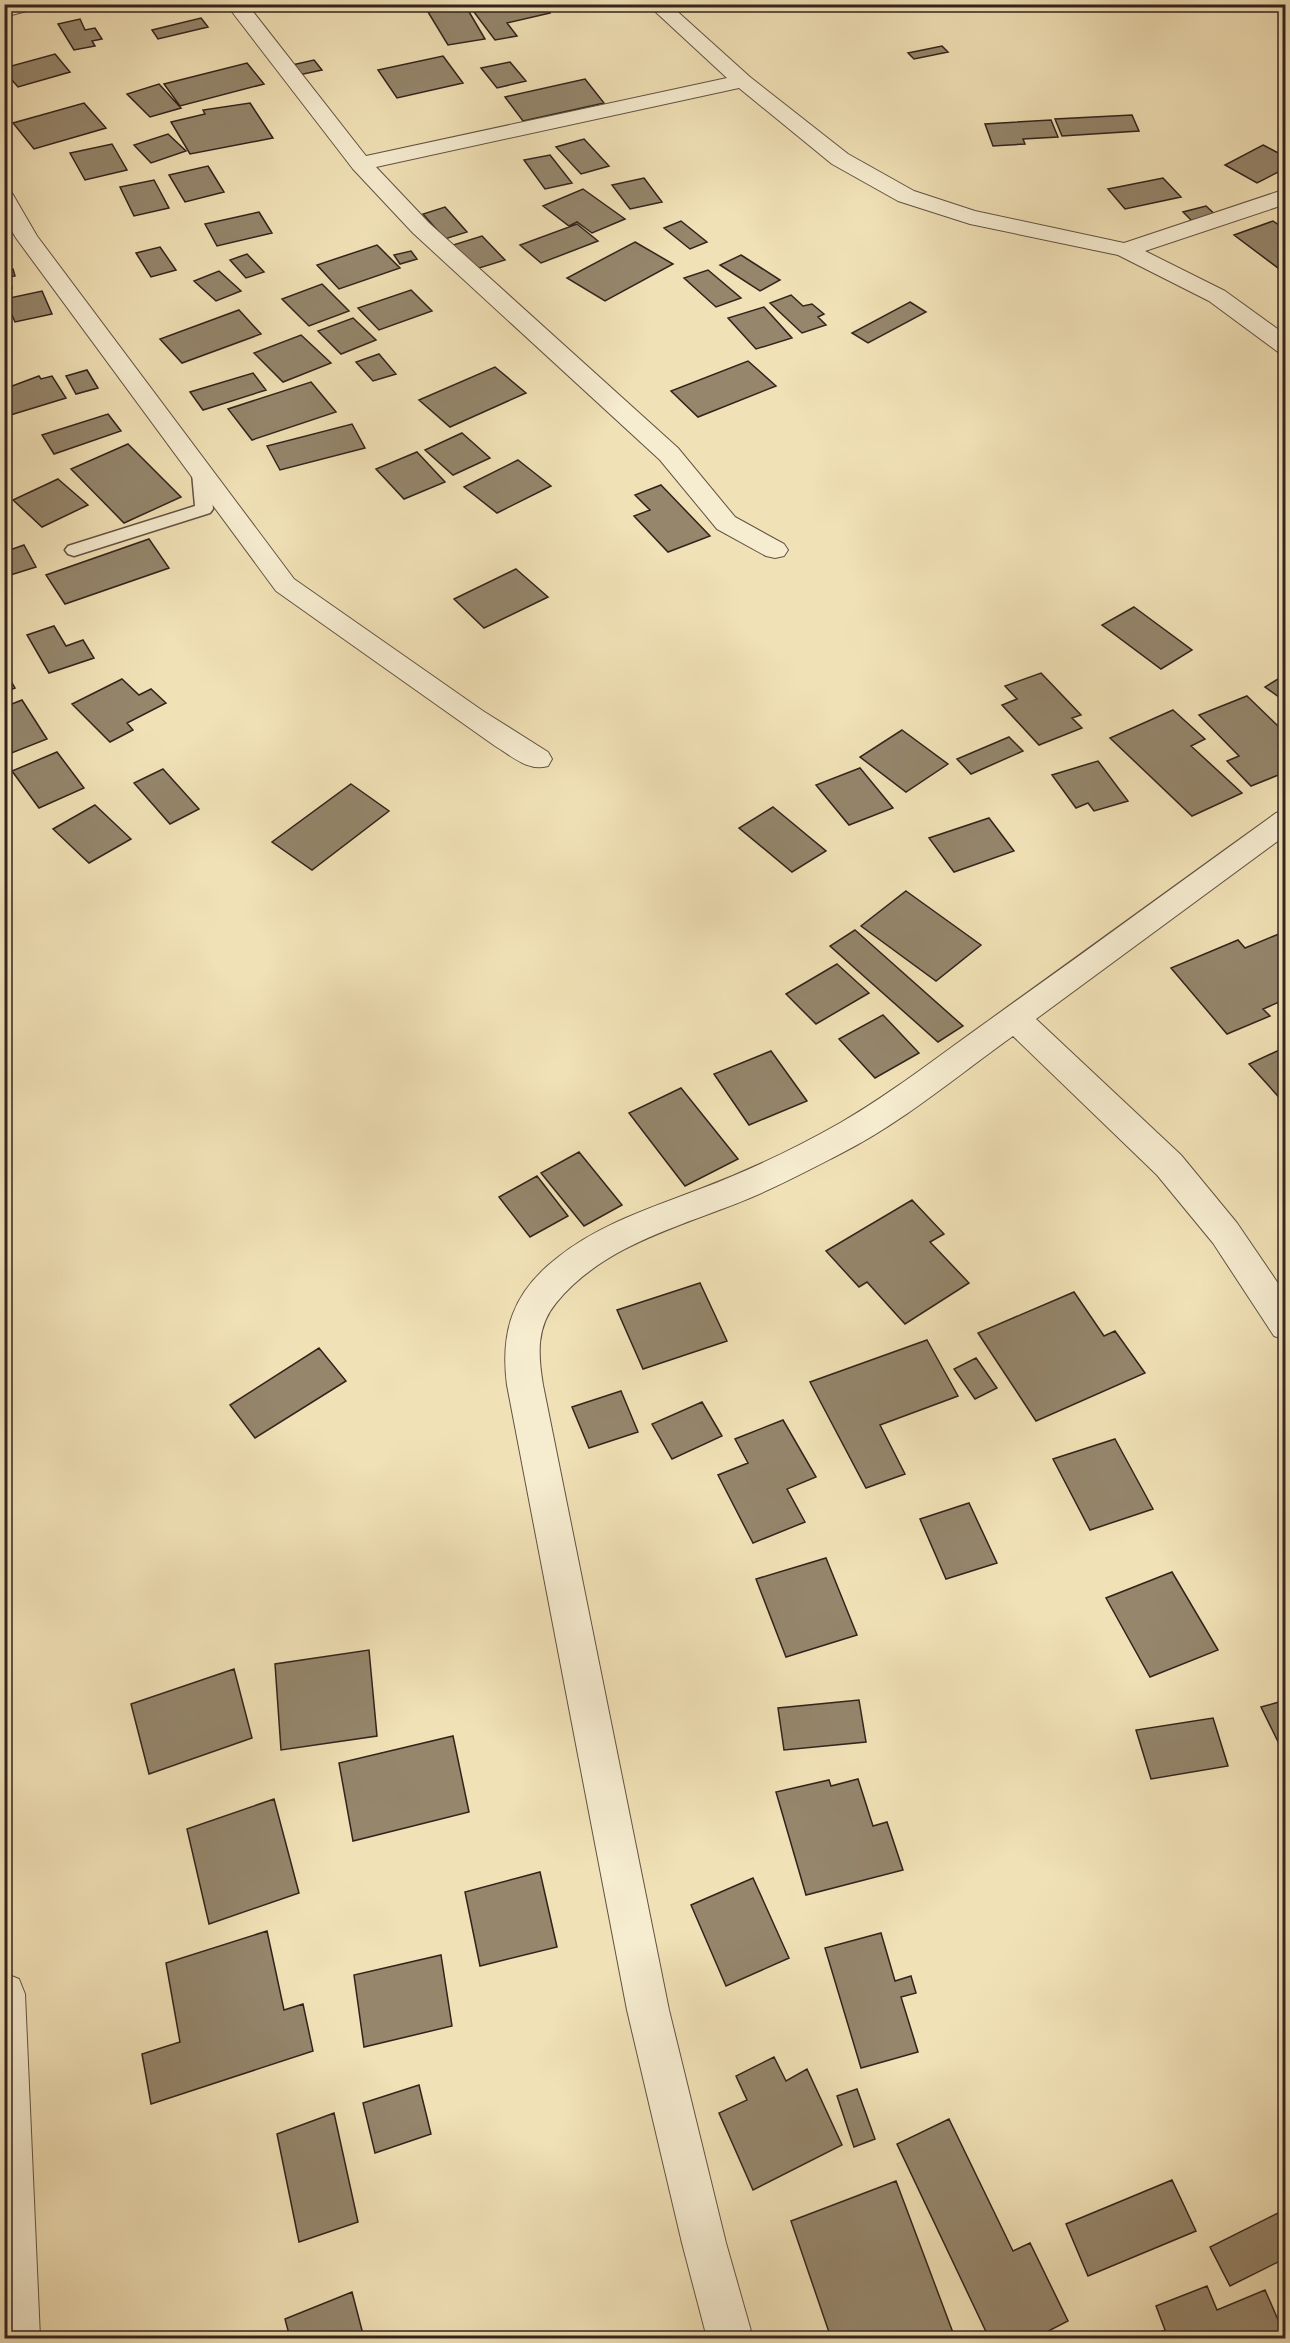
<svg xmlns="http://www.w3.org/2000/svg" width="1290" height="2343" viewBox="0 0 1290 2343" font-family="Alegreya,serif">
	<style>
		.building { fill: #95866c; stroke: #32231c; stroke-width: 1.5 }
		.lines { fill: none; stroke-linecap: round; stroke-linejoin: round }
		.lane-casing { stroke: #625242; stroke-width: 3 }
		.street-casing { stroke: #625242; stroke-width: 2 }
		.lane { fill: #f6ecd0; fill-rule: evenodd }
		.street { fill: #f6ecd0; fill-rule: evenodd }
	</style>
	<rect width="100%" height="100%" fill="#f1e1b6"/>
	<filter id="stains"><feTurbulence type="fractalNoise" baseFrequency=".00333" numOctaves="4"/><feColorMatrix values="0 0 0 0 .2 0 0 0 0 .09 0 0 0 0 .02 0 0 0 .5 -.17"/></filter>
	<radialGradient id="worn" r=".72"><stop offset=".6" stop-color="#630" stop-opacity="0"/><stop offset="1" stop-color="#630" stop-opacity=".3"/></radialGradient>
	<path class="building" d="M468 4H543L550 13 507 23 517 36 495 40Z
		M733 4H770L739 11Z
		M465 5 485 39 448 45 428 12Z
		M201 18 208 27 158 39 152 30Z
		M80 19 85 30 95 28 102 39 92 41 95 46 74 50 58 24Z
		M942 46 948 52 914 59 908 53Z
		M55 54 70 72 18 87 4 71V68Z
		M443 56 463 83 397 98 378 70Z
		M314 60 322 70 299 75 292 65Z
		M510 62 526 81 497 88 481 68Z
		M247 63 264 84 180 106 164 84Z
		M585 79 604 103 523 121 505 97Z
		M159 84 181 108 150 117 127 94Z
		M84 103 106 128 34 149 13 123Z
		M250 103 273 138 190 154 171 122 205 114 203 110Z
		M1132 115 1139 131 1062 136 1055 119Z
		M1051 120 1058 137 1023 139 1025 144 993 146 985 124Z
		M168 134 186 151 151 163 134 145Z
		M584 139 609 166 581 174 556 147Z
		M112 144 127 170 85 180 70 153Z
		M1263 145 1286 157V168L1257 183 1225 165Z
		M550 155 572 183 545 189 524 160Z
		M208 166 224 192 185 202 169 175Z
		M644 178 662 202 630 209 612 185Z
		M1163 178 1181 197 1125 209 1108 189Z
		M154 180 169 208 134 216 120 187Z
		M583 189 625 219 592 233 577 222 569 226 543 206Z
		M1206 206 1218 217 1194 223 1183 212Z
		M445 207 467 232 445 239 423 214Z
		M259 212 272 233 217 246 205 224Z
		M681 221 707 242 690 249 664 228Z
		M1273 221 1286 230V274L1234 235Z
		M577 224 598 241 541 263 520 245Z
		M482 236 505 260 476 269 453 245Z
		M635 242 673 264 605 301 567 278Z
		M377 245 400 268 339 289 317 265Z
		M160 247 176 270 151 277 136 253Z
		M411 251 417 259 400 264 394 255Z
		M247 254 264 272 246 278 230 260Z
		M741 255 780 280 760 291 720 265Z
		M4 261 8 270 13 269 15 276 9 277 12 288 4 289Z
		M708 270 741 298 716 307 684 278Z
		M219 271 241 291 216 301 194 281Z
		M322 284 349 311 309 326 282 299Z
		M411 290 432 311 379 330 358 308Z
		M42 291 52 314 15 322 5 299Z
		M791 295 803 306 812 304 824 314 818 317 826 325 802 333 770 303Z
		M910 302 926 312 868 343 852 333Z
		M764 307 792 338 756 349 728 318Z
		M239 310 261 334 182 363 160 339Z
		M353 318 376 340 341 354 318 331Z
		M301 335 331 363 283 382 254 353Z
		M379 354 396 374 373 381 356 362Z
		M748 361 776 386 698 417 671 391Z
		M495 367 526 393 450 427 419 400Z
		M87 370 98 388 76 394 66 376Z
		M253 373 266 390 203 410 190 392Z
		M39 376 41 379 52 376 66 398 4 417V389Z
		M311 382 336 412 252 440 228 409Z
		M108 414 121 431 54 454 42 435Z
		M352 424 365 448 280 470 267 446Z
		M462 433 490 458 453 475 425 450Z
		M128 444 181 497 124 523 71 469Z
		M417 452 445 482 404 499 376 469Z
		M518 460 551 486 497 513 464 487Z
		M58 479 88 505 42 527 13 500Z
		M661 485 710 536 668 552 634 516 650 510 635 495Z
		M149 539 169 568 65 604 46 575Z
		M24 545 36 567 4 577V552Z
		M516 569 548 597 484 628 454 599Z
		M1134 607 1192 650 1161 669 1102 625Z
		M54 626 66 646 83 640 94 658 49 673 27 635Z
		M4 669 15 688 4 692Z
		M1041 673 1081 715 1072 718 1082 728 1039 745 1002 705 1017 699 1005 686Z
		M1286 674V702L1265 687Z
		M122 679 139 695 151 689 166 703 127 723 133 730 110 742 72 704Z
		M1247 696 1278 726 1286 723V772L1251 786 1227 761 1239 756 1199 715Z
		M22 700 47 739 4 756V707Z
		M1173 710 1205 739 1191 746 1242 793 1192 816 1110 738Z
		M902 730 948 764 906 792 860 757Z
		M1009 737 1023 751 971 774 957 759Z
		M57 752 84 788 39 808 12 771Z
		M1098 761 1128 801 1094 811 1088 803 1076 808 1052 775Z
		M860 768 893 808 849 825 816 785Z
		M163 769 199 809 170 824 134 783Z
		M351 784 389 811 312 870 272 842Z
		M95 805 131 839 89 863 53 829Z
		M773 807 826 851 792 872 739 828Z
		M989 818 1014 851 954 872 929 838Z
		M906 891 981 945 936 981 861 926Z
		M855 930 963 1026 938 1042 830 946Z
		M1286 931V999L1263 1009 1270 1016 1227 1034 1171 968 1238 940 1245 948Z
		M837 964 869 993 816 1024 786 994Z
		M883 1015 919 1053 875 1078 839 1039Z
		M1286 1047V1105L1249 1064Z
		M771 1051 807 1101 749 1125 714 1074Z
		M681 1088 738 1159 685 1186 629 1113Z
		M579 1152 622 1205 584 1226 541 1173Z
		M537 1176 568 1216 530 1237 499 1197Z
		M912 1200 944 1234 930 1242 969 1283 905 1324 867 1282 859 1287 826 1251Z
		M700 1283 727 1341 643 1369 617 1310Z
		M1074 1292 1104 1336 1115 1331 1145 1373 1036 1421 978 1333Z
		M927 1340 958 1396 880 1425 905 1474 866 1488 810 1382Z
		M319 1348 346 1381 255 1438 230 1405Z
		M976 1358 997 1388 975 1399 954 1369Z
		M621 1391 638 1432 589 1448 572 1407Z
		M702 1402 722 1436 672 1459 652 1424Z
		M783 1420 816 1477 787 1489 805 1522 753 1543 718 1475 748 1463 735 1439Z
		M1115 1439 1153 1509 1090 1530 1053 1459Z
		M969 1503 997 1563 946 1579 920 1519Z
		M826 1558 857 1635 786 1657 756 1579Z
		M1172 1572 1218 1650 1150 1677 1106 1598Z
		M369 1650 377 1736 281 1750 275 1664Z
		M234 1669 252 1738 149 1774 131 1704Z
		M859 1700 866 1742 784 1750 778 1708Z
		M1286 1700V1758L1261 1707Z
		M1213 1718 1228 1766 1151 1779 1136 1730Z
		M453 1736 469 1812 353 1841 339 1763Z
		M858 1779 873 1826 887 1822 903 1870 806 1895 776 1792 829 1780 831 1786Z
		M274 1799 299 1893 209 1924 187 1829Z
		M540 1872 557 1947 480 1966 465 1892Z
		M753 1878 789 1958 726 1986 691 1905Z
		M267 1931 284 2010 303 2004 313 2051 151 2104 142 2054 180 2042 166 1963Z
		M881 1933 895 1981 911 1976 916 1993 901 1997 918 2052 861 2068 825 1948Z
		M441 1955 452 2026 364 2047 354 1975Z
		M774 2057 786 2081 807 2069 842 2145 753 2190 719 2113 747 2100 736 2076Z
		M419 2085 431 2134 375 2153 363 2103Z
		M857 2089 875 2139 854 2147 837 2096Z
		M334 2113 358 2222 299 2242 277 2134Z
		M949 2119 1013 2251 1030 2243 1068 2321 1035 2338H989L897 2144Z
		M1172 2180 1196 2231 1088 2276 1066 2224Z
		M896 2181 955 2338H831L791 2221Z
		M1286 2209V2258L1230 2286 1210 2247Z
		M1207 2286 1217 2310 1265 2290 1286 2338H1144L1165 2330 1156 2306Z
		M352 2292 364 2338H290L285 2319Z"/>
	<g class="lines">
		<defs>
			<path id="lane" d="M201 468 207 469 210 473 213 509 210 513 74 556 68 554 65 550 68 546 195 506 192 473 195 469Z"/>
			<path id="street" d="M41 4 38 8 4 17V5Z
				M226 4H247L366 156 727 78 647 4H669L750 77 848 154 914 191 975 211 1124 243 1286 189V204L1145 251 1225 291 1286 335V354L1278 352 1209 301 1118 255 970 224 898 201 832 164 739 88 376 167 429 223 678 448 735 517 784 544 788 550 784 556 775 558 766 556 717 529 660 460 413 233 353 169Z
				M4 191 12 193 37 236 294 579 483 711 548 752 552 759 548 766C528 772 512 756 495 746L276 591 16 238 4 218Z
				M1286 810V835L1036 1019 1181 1155 1237 1223 1286 1295V1340L1274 1336 1213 1243 1157 1175 1013 1036C957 1076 903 1122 840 1154 811 1169 781 1185 750 1198 683 1226 604 1244 556 1303 536 1327 538 1355 543 1385L669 2010 726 2243 753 2338H707L682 2243 627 2010 507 1385C500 1331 513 1292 557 1258 599 1224 651 1208 700 1189 748 1171 796 1148 840 1123 892 1093 940 1055 988 1021 1085 952 1180 882 1276 813Z
				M4 1973 19 1979 25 1994 40 2338H4Z"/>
		</defs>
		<use href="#lane" class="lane-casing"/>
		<use href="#street" class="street-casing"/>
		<use href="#lane" class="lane"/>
		<use href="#street" class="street"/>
	</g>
	<rect width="1290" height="2343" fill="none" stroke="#f1e1b6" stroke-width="24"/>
	<rect x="6" y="6" width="1278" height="2331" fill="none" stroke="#32231c" stroke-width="3"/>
	<rect x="12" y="12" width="1266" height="2319" fill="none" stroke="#32231c" stroke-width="1.5"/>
	<rect width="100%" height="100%" filter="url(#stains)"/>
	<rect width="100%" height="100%" fill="url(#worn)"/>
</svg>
